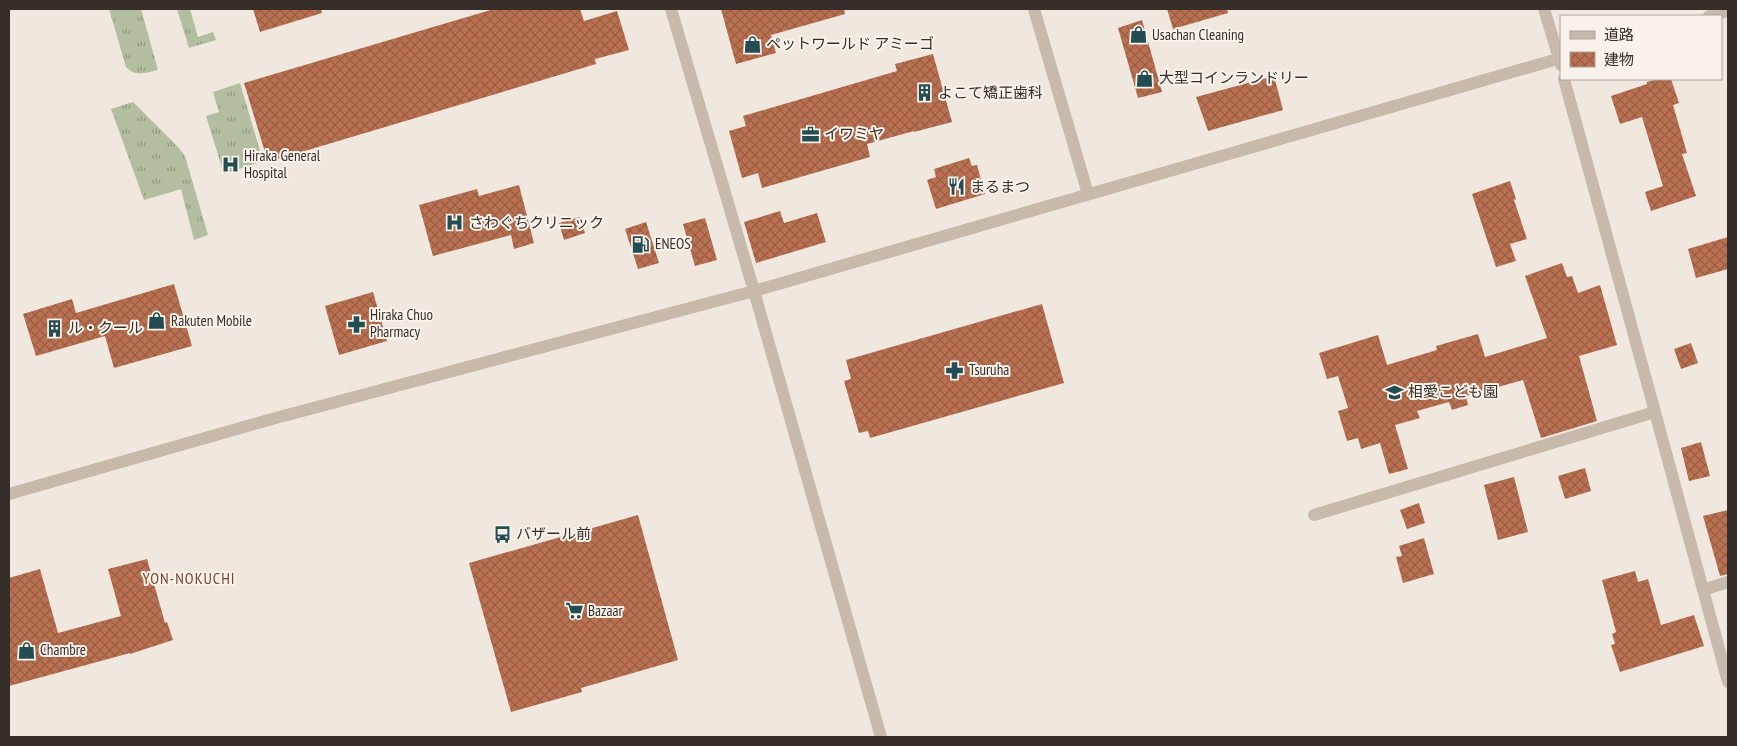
<svg xmlns="http://www.w3.org/2000/svg" width="1737" height="746" viewBox="0 0 1737 746" font-family="'PT Sans Narrow','Noto Sans JP',sans-serif">
	<style>
		.grass { fill: url(#grass-tufts) }
		.building { fill: url(#building-cross-hatch) }
		.lines { fill: none; stroke-linecap: round; stroke-linejoin: round }
		.minor { stroke: #c7b9ab; stroke-width: 12 }
		.tertiary { stroke: #c7b9ab; stroke-width: 12 }
		.labels { text-anchor: middle; stroke-width: 4; stroke-linejoin: round; paint-order: stroke }
		.poi-label { font-size: 15px; fill: #352e29; stroke: #f8f2ea; text-anchor: start }
		.neighbourhood-label { font-size: 16px; letter-spacing: 1px; fill: #7d432a; stroke: #f8f2ea }
	</style>
	<defs>
		<pattern id="grass-tufts" width="24" height="20" patternUnits="userSpaceOnUse" patternTransform="scale(1.25)"><rect width="24" height="20" fill="#b2be9f"/><path d="M3 7l-1-3M5 7V3M7 7l1-3M15 17l-1-3M17 17v-4M19 17l1-3" fill="none" stroke="#929b82"/></pattern>
		<pattern id="building-cross-hatch" width="8" height="8" patternUnits="userSpaceOnUse" patternTransform="scale(1.25)"><rect width="8" height="8" fill="#ba7151"/><path d="M0 0l8 8M0 8l8-8" fill="none" stroke="#985d43"/></pattern>
	</defs>
	<rect width="100%" height="100%" fill="#f0e8de"/>
	<path class="grass" d="M109 9H141L158 70C145 73 136 77 126 67Z
		M177 9H190L198 37 213 32 216 40 189 48Z
		M240 83 263 161 224 174 206 116 219 112 213 92Z
		M133 102 179 148 185 156 208 235 194 240 181 189 144 200 111 109Z"/>
	<path class="building" d="M253 9H321L322 13 260 32Z
		M494 9H580L584 21 617 11 629 50 595 59 596 64 268 162 244 83Z
		M721 9H844L845 14 771 35 776 53 736 64Z
		M1167 9H1227L1228 13 1173 29Z
		M1142 20 1162 92 1138 98 1118 28Z
		M933 54 952 122 914 132V131L867 144 870 157 762 188 758 173 742 178 729 131 746 126 743 116 897 71 895 64Z
		M1274 76 1283 110 1208 131 1196 97Z
		M1659 79H1671L1679 103 1673 105 1687 153 1682 154 1696 196 1651 211 1645 192 1663 186 1642 117 1620 124 1611 96 1647 84V82Z
		M969 158 972 166 977 165 985 194 936 209 927 180 936 177 934 169Z
		M1510 181 1516 199 1514 200 1527 239 1510 244 1516 261 1496 267 1472 194Z
		M519 185 534 243 514 249 511 235 433 256 419 205 477 189 479 196Z
		M780 211 784 223 817 213 826 242 756 263 744 222Z
		M580 217 585 233 564 240 559 223Z
		M705 218 717 260 695 266 683 224Z
		M646 222 659 263 638 269 625 229Z
		M1728 237V269L1696 278 1688 249Z
		M1562 263 1567 277 1572 276 1578 293 1600 285 1617 345 1579 356 1597 421 1541 438 1523 380 1466 396 1468 405 1452 410 1449 402 1417 411 1420 418 1395 425 1408 469 1389 474 1380 443 1361 449 1358 438 1347 441 1338 411 1348 408 1338 376 1327 379 1319 353 1378 335 1387 365 1437 350 1436 346 1478 334 1485 357 1547 338 1525 276Z
		M174 284 192 346 114 368 105 336 36 356 23 314 72 299 76 313Z
		M373 292 387 341 339 355 325 306Z
		M1042 304 1064 383 870 438 868 431 859 433 844 381 851 379 846 360Z
		M1691 343 1698 363 1681 369 1674 349Z
		M1701 442 1710 476 1689 481 1681 448Z
		M1585 468 1591 491 1565 499 1558 476Z
		M1514 477 1528 532 1498 540 1484 485Z
		M1419 503 1425 523 1407 529 1400 510Z
		M1728 510V574L1720 576 1703 516Z
		M638 515 678 660 581 688 582 692 511 712 469 563Z
		M1424 538 1434 574 1403 583 1396 557 1402 556 1399 546Z
		M147 559 165 623 167 622 173 640 130 654V653L9 686V578L40 569 58 633 121 616 108 569Z
		M1635 571 1638 582 1648 579 1661 625 1694 615 1704 646 1620 672 1611 645 1615 644 1612 634 1616 632 1602 580Z"/>
	<g class="lines">
		<path class="minor" d="M671 9 754 291 881 737
			M1034 9 1088 194
			M1314 515 1655 412 1728 682
			M1703 590 1728 582"/>
		<path class="tertiary" d="M1544 9 1561 65
			M1709 16 1728 11
			M1564 79 1655 412
			M9 494 272 419 754 291 1561 58"/>
	</g>
	<defs>
		<symbol id="shop-bare" viewBox="-9 -9 18 18"><path d="M-5-2.5h2.3a2.7 3.5 0 0 1 5.4 0H5L5.5 6h-11ZM-1.5-2.5h3a1.5 2.3 0 0 0-3 0Z" fill="#234d53" stroke="#f8f2ea" stroke-width="2.5" paint-order="stroke"/></symbol>
		<symbol id="building-bare" viewBox="-9 -9 18 18"><path d="M-4-6H4V6H1V3H-1V6H-4ZM-2.5-4.3h1.7v1.8h-1.7ZM.8-4.3h1.7v1.8H.8ZM-2.5-1h1.7V.8h-1.7ZM.8-1h1.7V.8H.8Z" fill="#234d53" stroke="#f8f2ea" stroke-width="2.5" paint-order="stroke"/></symbol>
		<symbol id="office-bare" viewBox="-9 -9 18 18"><path d="M-6-3h4V-5.5h4V-3h4V5H-6ZM-1-4.5V-3h2v-1.5ZM-6 0V1H6V0Z" fill="#234d53" stroke="#f8f2ea" stroke-width="2.5" paint-order="stroke"/></symbol>
		<symbol id="hospital-bare" viewBox="-9 -9 18 18"><path d="M-5-5h3v3.5h4V-5h3V5h-3V1.5h-4V5h-3Z" fill="#234d53" stroke="#f8f2ea" stroke-width="2.5" paint-order="stroke"/></symbol>
		<symbol id="restaurant-bare" viewBox="-9 -9 18 18"><path d="M-5-6h1v4h1v-4h1v4h1v-4h1v5L-1.5 .5V6h-2V.5L-5-1ZM5-6V6H3V1.5H1.5Q1.5-4 5-6Z" fill="#234d53" stroke="#f8f2ea" stroke-width="2.5" paint-order="stroke"/></symbol>
		<symbol id="fuel-bare" viewBox="-9 -9 18 18"><path d="M-5.5-6h7V0h2V4h1.3V-2.5L3-4.5l.8-.8L6-3V5H2.5V1h-1V6h-7ZM-4.2-4.7v3.2H.2V-4.7Z" fill="#234d53" stroke="#f8f2ea" stroke-width="2.5" paint-order="stroke"/></symbol>
		<symbol id="pharmacy-bare" viewBox="-9 -9 18 18"><path d="M-2-6h4v4h4v4h-4v4h-4v-4h-4v-4h4Z" fill="#234d53" stroke="#f8f2ea" stroke-width="2.5" paint-order="stroke"/></symbol>
		<symbol id="school-bare" viewBox="-9 -9 18 18"><path d="M0-5L7-2L0 1L-7-2ZM-4 1L0 2.5L4 1V4Q0 6-4 4Z" fill="#234d53" stroke="#f8f2ea" stroke-width="2.5" paint-order="stroke"/></symbol>
		<symbol id="bus-bare" viewBox="-9 -9 18 18"><path d="M-5-6H5V4H4V6H2V4H-2V6H-4V4H-5ZM-3.5-4V0h7V-4ZM-3.5 1.2v1.5H-2V1.2ZM2 1.2v1.5H3.5V1.2Z" fill="#234d53" stroke="#f8f2ea" stroke-width="2.5" paint-order="stroke"/></symbol>
		<symbol id="supermarket-bare" viewBox="-9 -9 18 18"><path d="M-6-5.5h2.5l.6 2H6L4.5 2H-2.5L-4.4-4H-6ZM-1.5 3.2a1.3 1.3 0 1 0 .1 0ZM3 3.2a1.3 1.3 0 1 0 .1 0Z" fill="#234d53" stroke="#f8f2ea" stroke-width="2.5" paint-order="stroke"/></symbol>
	</defs>
	<g fill-rule="evenodd">
		<use href="#shop-bare" x="1126" y="22" width="25" height="25"/>
		<use href="#shop-bare" x="740" y="32" width="25" height="25"/>
		<use href="#shop-bare" x="1132" y="66" width="25" height="25"/>
		<use href="#building-bare" x="912" y="80" width="25" height="25"/>
		<use href="#office-bare" x="798" y="122" width="25" height="25"/>
		<use href="#hospital-bare" x="218" y="152" width="25" height="25"/>
		<use href="#restaurant-bare" x="944" y="174" width="25" height="25"/>
		<use href="#hospital-bare" x="442" y="210" width="25" height="25"/>
		<use href="#fuel-bare" x="628" y="232" width="25" height="25"/>
		<use href="#shop-bare" x="144" y="308" width="25" height="25"/>
		<use href="#pharmacy-bare" x="344" y="312" width="25" height="25"/>
		<use href="#building-bare" x="42" y="316" width="25" height="25"/>
		<use href="#pharmacy-bare" x="942" y="358" width="25" height="25"/>
		<use href="#school-bare" x="1382" y="380" width="25" height="25"/>
		<use href="#bus-bare" x="490" y="522" width="25" height="25"/>
		<use href="#supermarket-bare" x="562" y="598" width="25" height="25"/>
		<use href="#shop-bare" x="14" y="638" width="25" height="25"/>
	</g>
	<g class="labels">
		<g class="poi-label">
			<text x="1152" y="40">Usachan Cleaning</text>
			<text x="766" y="49">ペットワールド アミーゴ</text>
			<text x="1159" y="83">大型コインランドリー</text>
			<text x="938" y="98">よこて矯正歯科</text>
			<text x="824" y="139">イワミヤ</text>
			<text x="244" y="161">Hiraka General<tspan x="244" dy="17">Hospital</tspan></text>
			<text x="970" y="192">まるまつ</text>
			<text x="469" y="228">さわぐちクリニック</text>
			<text x="655" y="249">ENEOS</text>
			<text x="370" y="320">Hiraka Chuo<tspan x="370" dy="17">Pharmacy</tspan></text>
			<text x="171" y="326">Rakuten Mobile</text>
			<text x="68" y="333">ル・クール</text>
			<text x="969" y="375">Tsuruha</text>
			<text x="1408" y="397">相愛こども園</text>
			<text x="516" y="539">バザール前</text>
			<text x="588" y="616">Bazaar</text>
			<text x="40" y="655">Chambre</text>
		</g>
		<g class="neighbourhood-label">
			<text x="189" y="584">YON-NOKUCHI</text>
		</g>
	</g>
	<rect width="1737" height="746" fill="none" stroke="#352e29" stroke-width="20"/>
	<rect x="1560" y="15" width="162" height="65" fill="#f8f2ea" stroke="#aaa49d"/>
	<rect x="1570" y="31" width="25" height="8" fill="#c7b9ab" stroke="#aaa49d"/>
	<text x="1604" y="40" font-size="15" fill="#352e29">道路</text>
	<rect x="1570" y="52" width="25" height="15" fill="url(#building-cross-hatch)" stroke="#aaa49d"/>
	<text x="1604" y="65" font-size="15" fill="#352e29">建物</text>
</svg>
